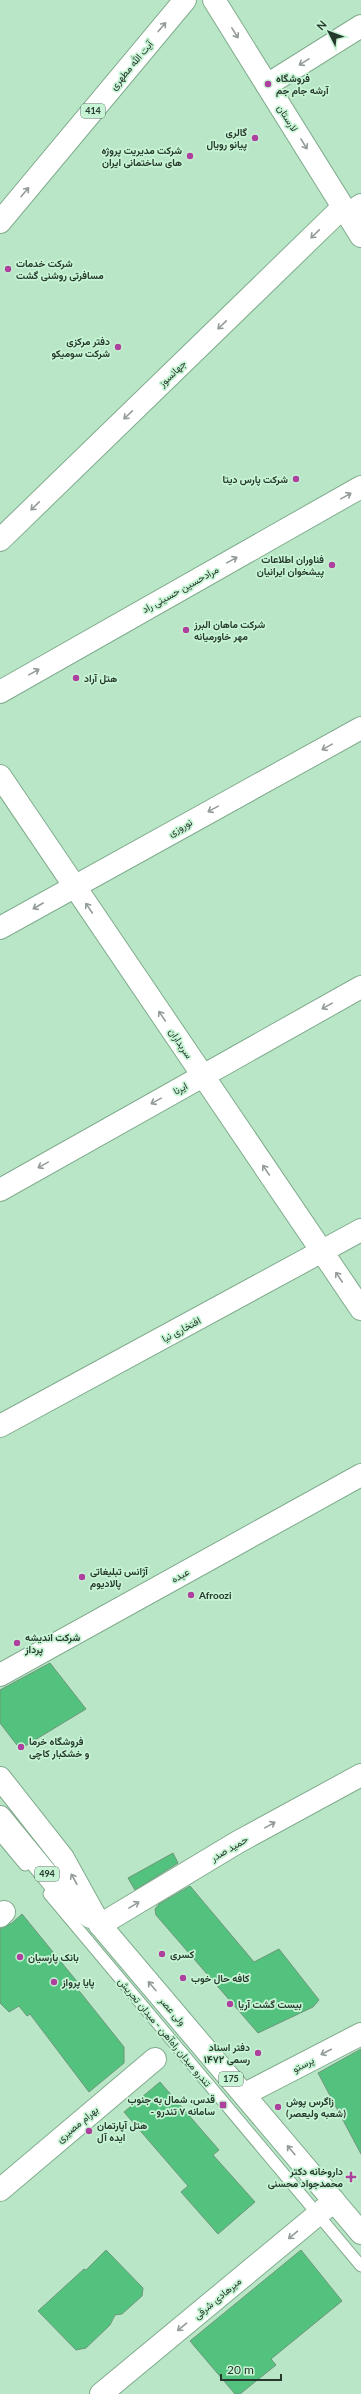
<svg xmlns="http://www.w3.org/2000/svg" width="361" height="2394" viewBox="0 0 361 2394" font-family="Lato,Vazirmatn,sans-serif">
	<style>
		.building { fill: #54c27f; stroke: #6d977a }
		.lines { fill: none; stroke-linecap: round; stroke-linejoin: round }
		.lane-casing { stroke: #81ac8e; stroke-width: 13 }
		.street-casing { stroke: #81ac8e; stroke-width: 24 }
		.secondary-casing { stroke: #81ac8e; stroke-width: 24 }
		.primary-casing { stroke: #81ac8e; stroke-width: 24 }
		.lane { stroke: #fff; stroke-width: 11 }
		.street { stroke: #fff; stroke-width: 22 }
		.secondary { stroke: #fff; stroke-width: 22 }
		.primary { stroke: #fff; stroke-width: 22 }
		.oneway { stroke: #939c96 }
		.poi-dot { fill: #af419e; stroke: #c6f4d4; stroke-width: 1.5 }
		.labels { text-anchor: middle; stroke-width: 3.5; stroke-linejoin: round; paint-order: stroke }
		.shield { fill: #c6f4d4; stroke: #57715f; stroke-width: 1 }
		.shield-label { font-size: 9px; font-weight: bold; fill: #27392d }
		.street-label { font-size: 10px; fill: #27392d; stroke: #c6f4d4 }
		.poi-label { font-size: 10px; font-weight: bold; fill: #27392d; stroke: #c6f4d4; text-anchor: start }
	</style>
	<rect width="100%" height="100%" fill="#b9e6c7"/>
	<path class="building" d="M50 1663 86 1709 20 1749 0 1723V1690Z
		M173 1853 178 1863 135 1890 128 1878Z
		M190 1886 254 1962 279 1949 319 2000 313 2007 258 2033 156 1915 155 1909 159 1904Z
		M22 1914 79 1984 76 1987 124 2047V2063L89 2092 30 2014 27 2016 19 2006 9 2012 0 2003V1929L12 1923Z
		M361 2049V2154L318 2073Z
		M160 2082 219 2150 213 2155 255 2202 218 2234 181 2192 188 2186 124 2112Z
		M106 2250 143 2288 142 2296 122 2314 115 2315 110 2325 86 2348 76 2350 38 2311 84 2269 86 2270Z
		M301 2250 342 2301 271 2359 276 2365 240 2394H235L190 2341Z"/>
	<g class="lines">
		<defs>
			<path id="lane" d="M0 1835 25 1865
				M49 1894 361 2266"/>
			<path id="street" d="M267 85 361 26
				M348 214 361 205
				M0 540 343 207
				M0 692 361 487
				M0 928 361 728
				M0 1190 361 987
				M0 1426 361 1230
				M0 1675 361 1475
				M0 1916 4 1912
				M245 2094 361 2034
				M0 2190 155 2059
				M101 2394 334 2201"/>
			<path id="secondary" d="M214 0 361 236
				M0 776 361 1309
				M100 1925 238 1842 361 1775"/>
			<path id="primary" d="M0 222 185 0
				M0 1778 63 1858 100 1925 361 2233
				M0 1817 63 1894 90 1917"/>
		</defs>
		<use href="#lane" class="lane-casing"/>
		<use href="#street" class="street-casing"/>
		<use href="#secondary" class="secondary-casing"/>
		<use href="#primary" class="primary-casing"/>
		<use href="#lane" class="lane"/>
		<use href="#street" class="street"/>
		<use href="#secondary" class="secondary"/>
		<use href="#primary" class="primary"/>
	</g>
	<defs><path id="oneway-shaft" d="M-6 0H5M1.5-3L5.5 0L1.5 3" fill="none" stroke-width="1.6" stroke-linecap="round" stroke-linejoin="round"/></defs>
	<g class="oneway">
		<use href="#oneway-shaft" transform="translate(162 27) rotate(-50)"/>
		<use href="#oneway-shaft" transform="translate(235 33) rotate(58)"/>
		<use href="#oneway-shaft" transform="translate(304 62) rotate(148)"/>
		<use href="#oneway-shaft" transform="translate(304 144) rotate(58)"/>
		<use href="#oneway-shaft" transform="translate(25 192) rotate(-50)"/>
		<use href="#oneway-shaft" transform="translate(315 234) rotate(136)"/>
		<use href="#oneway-shaft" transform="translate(222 325) rotate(136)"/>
		<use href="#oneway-shaft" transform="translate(128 415) rotate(136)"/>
		<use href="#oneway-shaft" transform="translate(346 496) rotate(-29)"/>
		<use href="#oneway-shaft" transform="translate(35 506) rotate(136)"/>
		<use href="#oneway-shaft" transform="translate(232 560) rotate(-29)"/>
		<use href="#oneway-shaft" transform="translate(34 672) rotate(-29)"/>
		<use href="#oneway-shaft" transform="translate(327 747) rotate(151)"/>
		<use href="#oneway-shaft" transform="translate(213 809) rotate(151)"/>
		<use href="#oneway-shaft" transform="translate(38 906) rotate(150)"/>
		<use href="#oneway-shaft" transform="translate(89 908) rotate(-124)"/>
		<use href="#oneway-shaft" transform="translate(327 1006) rotate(151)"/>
		<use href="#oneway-shaft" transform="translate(162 1016) rotate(-124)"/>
		<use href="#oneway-shaft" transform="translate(156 1101) rotate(151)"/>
		<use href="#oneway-shaft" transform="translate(43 1165) rotate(151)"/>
		<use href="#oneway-shaft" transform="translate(266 1170) rotate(-124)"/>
		<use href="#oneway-shaft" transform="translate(339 1277) rotate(-124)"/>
		<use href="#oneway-shaft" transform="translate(270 1825) rotate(-29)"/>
		<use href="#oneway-shaft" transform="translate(74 1879) rotate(-119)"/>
		<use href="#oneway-shaft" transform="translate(134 1905) rotate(-31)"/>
		<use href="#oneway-shaft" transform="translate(152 1986) rotate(-131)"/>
		<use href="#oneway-shaft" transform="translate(326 2052) rotate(153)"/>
		<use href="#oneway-shaft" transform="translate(291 2150) rotate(-130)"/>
		<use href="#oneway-shaft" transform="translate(293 2235) rotate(140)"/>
		<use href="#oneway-shaft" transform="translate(182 2327) rotate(140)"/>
	</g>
	<g class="poi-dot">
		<circle cx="268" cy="84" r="4"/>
		<circle cx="255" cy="138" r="4"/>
		<circle cx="190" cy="156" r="4"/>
		<circle cx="8" cy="269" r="4"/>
		<circle cx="118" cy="347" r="4"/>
		<circle cx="296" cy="479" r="4"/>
		<circle cx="332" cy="565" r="4"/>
		<circle cx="186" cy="630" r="4"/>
		<circle cx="76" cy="678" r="4"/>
		<circle cx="82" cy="1577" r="4"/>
		<circle cx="191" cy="1595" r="4"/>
		<circle cx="17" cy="1643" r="4"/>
		<circle cx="21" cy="1747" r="4"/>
		<circle cx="162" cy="1954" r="4"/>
		<circle cx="20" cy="1957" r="4"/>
		<circle cx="183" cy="1978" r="4"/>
		<circle cx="54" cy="1982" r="4"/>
		<circle cx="230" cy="2004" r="4"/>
		<circle cx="258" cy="2053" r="4"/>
		<rect x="219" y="2101" width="8" height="8" rx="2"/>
		<circle cx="278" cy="2107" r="4"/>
		<circle cx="89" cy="2131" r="4"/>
		<path d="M349 2171h4v4h4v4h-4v4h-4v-4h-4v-4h4z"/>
	</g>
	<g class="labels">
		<g class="shield">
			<rect x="81" y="104" width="24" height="14" rx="3"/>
			<rect x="35" y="1867" width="24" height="14" rx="3"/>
			<rect x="219" y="2072" width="24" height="14" rx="3"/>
		</g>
		<g class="shield-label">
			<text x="93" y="114">414</text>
			<text x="47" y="1877">494</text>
			<text x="231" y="2082">175</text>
		</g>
		<g class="street-label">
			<text transform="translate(131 65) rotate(-50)" y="4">آیت الله مطهری</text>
			<text transform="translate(288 118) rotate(58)" y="4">لارستان</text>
			<text transform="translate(172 373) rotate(-44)" y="4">جهانسوز</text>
			<text transform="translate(180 589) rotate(-29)" y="4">مرادحسین حسینی راد</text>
			<text transform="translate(180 827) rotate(-29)" y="4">نوروزی</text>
			<text transform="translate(181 1043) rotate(56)" y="4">سربداران</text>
			<text transform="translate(180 1088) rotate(-29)" y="4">ايرنا</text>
			<text transform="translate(181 1329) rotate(-28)" y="4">افتخاری نیا</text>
			<text transform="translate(180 1575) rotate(-29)" y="4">عبده</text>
			<text transform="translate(229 1848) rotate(-30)" y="4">حمید صدر</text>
			<text transform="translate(173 2011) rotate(49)" y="4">ولی عصر</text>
			<text transform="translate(165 2032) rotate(50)" y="4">تندرو میدان راه‌آهن - میدان تجریش</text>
			<text transform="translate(303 2064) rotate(-27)" y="4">پرستو</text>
			<text transform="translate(77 2124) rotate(-40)" y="4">بهرام مصیری</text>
			<text transform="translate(217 2298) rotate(-40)" y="4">میرهادی شرقی</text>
		</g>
		<g class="poi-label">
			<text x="276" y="82">فروشگاه<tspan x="276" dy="12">آرشه جام جم</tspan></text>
			<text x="247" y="136" text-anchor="end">گالری<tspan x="247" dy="12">پیانو رویال</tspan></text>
			<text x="182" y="154" text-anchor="end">شرکت مدیریت پروژه<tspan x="182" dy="12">های ساختمانی ایران</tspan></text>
			<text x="16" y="267">شرکت خدمات<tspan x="16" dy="12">مسافرتی روشنی گشت</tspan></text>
			<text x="110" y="345" text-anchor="end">دفتر مرکزی<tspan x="110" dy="12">شرکت سومیکو</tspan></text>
			<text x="288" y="483" text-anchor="end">شرکت پارس دیتا</text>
			<text x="324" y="563" text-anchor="end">فناوران اطلاعات<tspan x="324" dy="12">پیشخوان ایرانیان</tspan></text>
			<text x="194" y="628">شرکت ماهان البرز<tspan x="194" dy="12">مهر خاورمیانه</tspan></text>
			<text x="84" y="682">هتل آراد</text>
			<text x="90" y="1575">آژانس تبلیغاتی<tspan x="90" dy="12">پالادیوم</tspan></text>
			<text x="199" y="1599">Afroozi</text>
			<text x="25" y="1641">شرکت اندیشه<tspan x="25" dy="12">پرداز</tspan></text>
			<text x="29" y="1745">فروشگاه خرما<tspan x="29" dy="12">و خشکبار کاچی</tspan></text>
			<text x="170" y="1958">كسرى</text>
			<text x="28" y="1961">بانک پارسیان</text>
			<text x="191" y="1982">کافه حال خوب</text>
			<text x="62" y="1986">پایا پرواز</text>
			<text x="238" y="2008">بیست گشت آریا</text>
			<text x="250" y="2051" text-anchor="end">دفتر اسناد<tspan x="250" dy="12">رسمی ۱۴۷۲</tspan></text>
			<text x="215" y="2103" text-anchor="end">قدس، شمال به جنوب<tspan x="215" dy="12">- سامانه ۷ تندرو</tspan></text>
			<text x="286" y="2105">زاگرس پوش<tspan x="286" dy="12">(شعبه ولیعصر)</tspan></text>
			<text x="97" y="2129">هتل آپارتمان<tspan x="97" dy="12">ایده آل</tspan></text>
			<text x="343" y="2175" text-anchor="end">داروخانه دکتر<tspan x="343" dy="12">محمدجواد محسنی</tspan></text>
		</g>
	</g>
	<g transform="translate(329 32) rotate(312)" stroke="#c6f4d4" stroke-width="3" paint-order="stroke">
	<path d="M0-3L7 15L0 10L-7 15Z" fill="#27392d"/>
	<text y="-6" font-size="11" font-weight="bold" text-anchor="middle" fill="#27392d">N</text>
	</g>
	<path d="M221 2374v6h60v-6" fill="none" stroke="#27392d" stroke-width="2"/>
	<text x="227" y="2374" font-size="12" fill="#27392d" stroke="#c6f4d4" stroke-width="3" paint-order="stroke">20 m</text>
</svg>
